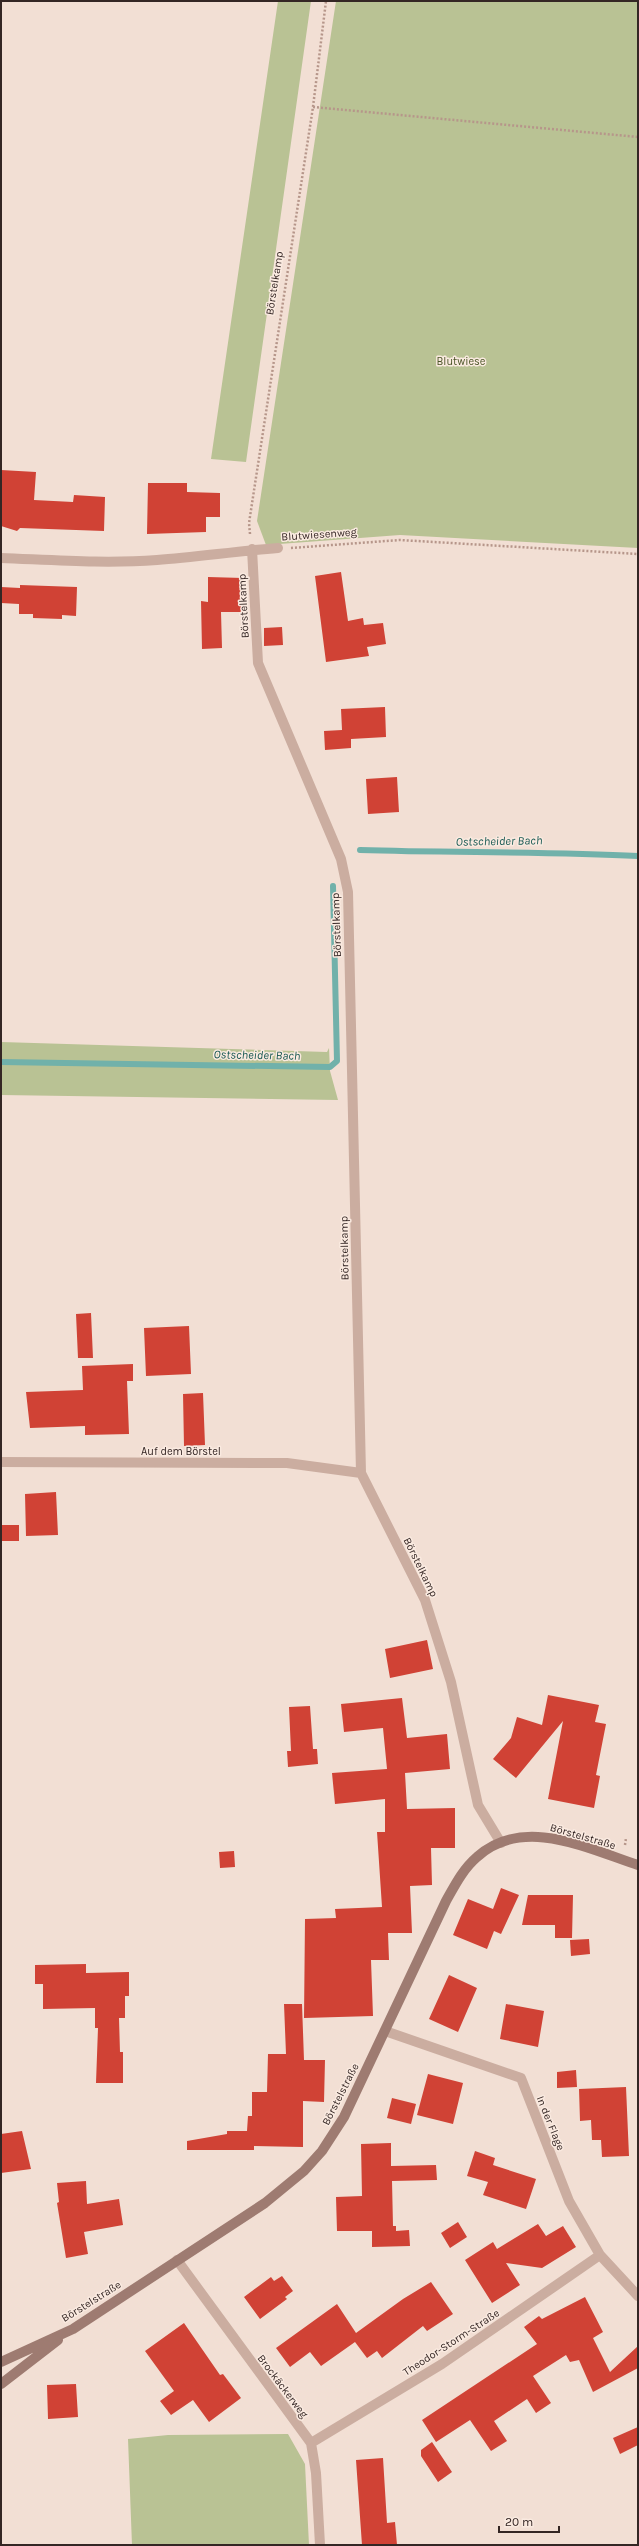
<svg xmlns="http://www.w3.org/2000/svg" width="639" height="2546" viewBox="0 0 639 2546" font-family="Karla,sans-serif">
	<style>
		.green { fill: #b9c294 }
		.lines { fill: none; stroke-linecap: round; stroke-linejoin: round }
		.stream { stroke: #71b1aa; stroke-width: 6 }
		.building { fill: #d04235 }
		.path { stroke: #b6968a; stroke-width: 2.5; stroke-dasharray: 2 2; stroke-linecap: butt }
		.street { stroke: #cbada0; stroke-width: 10 }
		.secondary { stroke: #9e7b71; stroke-width: 10 }
		.labels { text-anchor: middle; stroke-width: 3; stroke-linejoin: round; paint-order: stroke }
		.street-label { font-size: 11px; fill: #342624; stroke: #faeae0 }
		.park-label { font-size: 11px; fill: #4a5426; stroke: #faeae0 }
		.water-label { font-size: 12px; font-style: italic; fill: #175852; stroke: #faeae0 }
	</style>
	<rect width="100%" height="100%" fill="#f2dfd4"/>
	<path class="green" d="M278 1H311L246 462 211 459Z
		M336 1H638V548L400 535 266 545 257 521Z
		M1 1042 327 1052 329 1048 330 1071 338 1100 1 1095Z
		M288 2434 305 2464 309 2545H132L128 2439 168 2435Z"/>
	<g class="lines">
		<path class="stream" d="M360 850C453 853 545 851 638 856
			M1 1062 330 1067 337 1061 333 886"/>
	</g>
	<path class="building" d="M1 470 36 472 34 500 73 502 74 495 105 497 104 531 20 528 17 531 1 526Z
		M148 483H187V492L220 493V517H206V532L147 534Z
		M341 572 348 621 363 618 364 625 383 623 386 644 367 647 369 656 326 662 315 576Z
		M208 577 243 578 242 612H221L222 648 202 649 201 601 208 602Z
		M20 585 77 587 76 616 62 615V619L33 618V614H19V604L1 603V587L20 588Z
		M282 627 283 645 264 646V628Z
		M385 707 386 737 351 739V748L325 750 324 731 342 730 341 709Z
		M397 777 399 812 368 814 366 779Z
		M91 1313 93 1358H78L76 1314Z
		M189 1326 191 1374 146 1376 144 1328Z
		M133 1364V1381H127L129 1434 85 1435V1426L30 1428 26 1392 83 1390 82 1366Z
		M203 1393 205 1445 184 1446 183 1394Z
		M56 1492 58 1535 26 1536 25 1494Z
		M1 1525H19V1541H1Z
		M427 1640 433 1669 390 1678 385 1649Z
		M548 1695 599 1705 595 1722 606 1724 596 1775 600 1776 594 1808 548 1799 563 1721 516 1778 493 1759 511 1738 517 1717 542 1725Z
		M402 1698 407 1738 447 1734 450 1769 405 1773 407 1809 455 1808V1848H431L432 1885 410 1886 412 1933H388L389 1960H371L373 2016 304 2018 305 1919 336 1918 335 1909 382 1907 377 1832H385V1799L335 1804 332 1773 387 1769 383 1728 344 1732 341 1704Z
		M310 1706 313 1749H317L318 1764 288 1767 287 1751H291L289 1707Z
		M234 1851 235 1867 220 1868 219 1852Z
		M501 1888 519 1895 501 1934 494 1931 487 1949 453 1935 468 1899 493 1909Z
		M528 1895H573L572 1938H555V1925H522Z
		M589 1939 590 1954 571 1956 570 1940Z
		M86 1964V1973L129 1972V1996H125V2018H119L120 2052H123V2083H96L98 2028H95V2008L43 2009V1984H35V1965Z
		M449 1975 477 1988 458 2032 429 2019Z
		M284 2004H302L304 2060H325L324 2102 303 2101V2147L254 2146V2150H187V2141L227 2134V2131H247L248 2116H252V2092H267L268 2054H286Z
		M506 2004 544 2011 538 2047 500 2039Z
		M576 2070 577 2087 557 2088V2072Z
		M428 2074 463 2083 453 2124 417 2115Z
		M626 2087 629 2156 602 2157 601 2140H592L591 2120 580 2121 579 2089Z
		M392 2098 416 2104 411 2124 387 2118Z
		M22 2131 31 2169 1 2173V2134Z
		M391 2143V2166L436 2165 437 2180 392 2181 393 2226H396V2231L409 2230 410 2246 372 2247V2231H337L336 2197 362 2196 361 2144Z
		M475 2151 495 2158 493 2165 536 2179 526 2209 483 2195 488 2182 467 2176Z
		M86 2181 87 2204 119 2199 123 2225 84 2232 88 2254 66 2258 57 2203 59 2202 57 2183Z
		M458 2222 467 2237 450 2248 441 2233Z
		M538 2224 546 2236 563 2226 576 2247 542 2268 506 2263 520 2285 492 2303 465 2260 493 2242 497 2249Z
		M282 2276 293 2291 285 2297 287 2299 260 2319 244 2297 271 2277 274 2281Z
		M431 2282 453 2314 427 2331 423 2326 382 2358 377 2351 367 2358 355 2342 321 2366 310 2352 290 2367 276 2348 337 2304 356 2333 403 2299Z
		M585 2297 603 2332 593 2338 610 2372 638 2346V2368L593 2392 579 2360 570 2362 566 2355 533 2376 551 2403 536 2413 527 2399 494 2421 507 2441 491 2451 470 2420 436 2442 422 2420 537 2344 524 2327 539 2316 542 2319Z
		M184 2323 220 2375 223 2374 241 2398 209 2422 193 2400 171 2415 160 2401 174 2391 145 2351Z
		M76 2384 78 2417 48 2419 47 2385Z
		M638 2427V2445L620 2454 613 2438Z
		M432 2442 452 2472 438 2482 421 2456V2450Z
		M383 2458 387 2523 395 2522 397 2545H362L356 2460Z"/>
	<g class="lines">
		<path class="path" d="M313 107 638 137
			M250 534 249 523 313 107 326 1
			M291 548 400 540 638 554
			M625 1845 626 1838"/>
		<path class="street" d="M252 549 258 663 341 859 348 892 361 1473 425 1600 451 1682 478 1805 501 1843
			M1 558C53 560 105 564 157 560 197 557 238 551 278 548
			M1 1462 287 1463 361 1473
			M385 2031 521 2078 569 2201 600 2255 638 2296
			M177 2260 311 2443 316 2473 320 2545
			M311 2443 442 2364 600 2255"/>
		<path class="secondary" d="M1 2362 73 2329 265 2203 304 2171 322 2151 344 2117 446 1901C455 1885 463 1869 477 1857 523 1815 589 1849 638 1865
			M1 2384 58 2340"/>
	</g>
	<g class="labels">
		<g class="street-label">
			<text transform="translate(274 283) rotate(-81)" y="4">Börstelkamp</text>
			<text transform="translate(319 534) rotate(-4)" y="4">Blutwiesenweg</text>
			<text transform="translate(243 606) rotate(-93)" y="4">Börstelkamp</text>
			<text transform="translate(336 925) rotate(-92)" y="4">Börstelkamp</text>
			<text transform="translate(344 1248) rotate(-91)" y="4">Börstelkamp</text>
			<text x="181" y="1455">Auf dem Börstel</text>
			<text transform="translate(421 1567) rotate(64)" y="4">Börstelkamp</text>
			<text transform="translate(583 1836) rotate(16)" y="4">Börstelstraße</text>
			<text transform="translate(340 2094) rotate(-63)" y="4">Börstelstraße</text>
			<text transform="translate(551 2123) rotate(68)" y="4">In der Flage</text>
			<text transform="translate(91 2301) rotate(-32)" y="4">Börstelstraße</text>
			<text transform="translate(451 2342) rotate(-33)" y="4">Theodor-Storm-Straße</text>
			<text transform="translate(283 2386) rotate(53)" y="4">Brockäckerweg</text>
		</g>
		<g class="park-label">
			<text x="461" y="365">Blutwiese</text>
		</g>
		<g class="water-label">
			<text transform="translate(499 841) rotate(-1)" y="4">Ostscheider Bach</text>
			<text transform="translate(257 1055) rotate(1)" y="4">Ostscheider Bach</text>
		</g>
	</g>
	<rect width="639" height="2546" fill="none" stroke="#342624" stroke-width="4"/>
	<path d="M499 2526v6h60v-6" fill="none" stroke="#342624" stroke-width="2"/>
	<text x="505" y="2526" font-size="12" fill="#342624" stroke="#faeae0" stroke-width="3" paint-order="stroke">20 m</text>
</svg>
